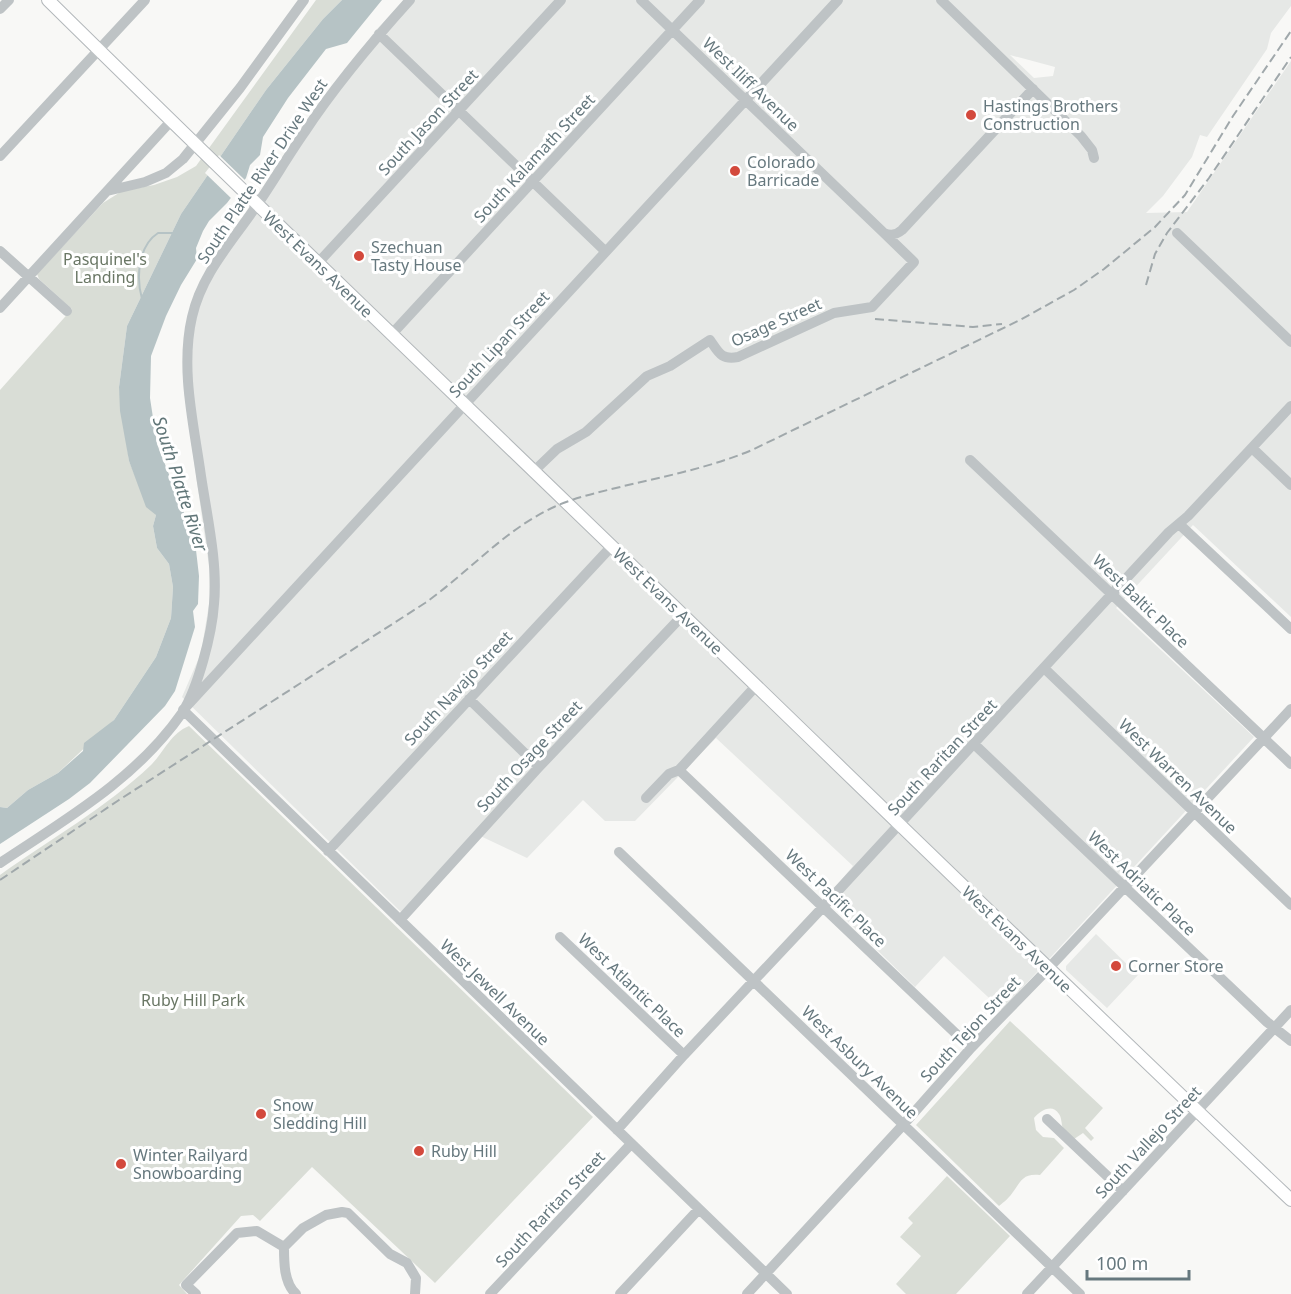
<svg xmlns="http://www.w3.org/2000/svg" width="1291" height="1294" viewBox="0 0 1291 1294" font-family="'Noto Sans',sans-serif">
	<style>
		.built { fill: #e6e8e6; fill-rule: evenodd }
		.green { fill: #d9ddd6 }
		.water { fill: #b6c3c5 }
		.pier { fill: #f8f8f6 }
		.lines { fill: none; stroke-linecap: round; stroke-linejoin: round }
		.stream { stroke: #b6c3c5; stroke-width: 2 }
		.major-casing { stroke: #b2b7ba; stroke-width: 14 }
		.minor { stroke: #bec3c5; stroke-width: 10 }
		.major { stroke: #fff; stroke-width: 12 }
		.rail { stroke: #a0a8ab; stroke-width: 2; stroke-dasharray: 9 4.5; stroke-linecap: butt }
		.poi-dot { fill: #d3493c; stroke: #fff; stroke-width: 2 }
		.labels { text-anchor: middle; stroke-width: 6; stroke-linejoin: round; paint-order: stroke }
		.street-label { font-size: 16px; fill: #66787e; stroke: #fff }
		.poi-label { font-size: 16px; fill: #66787e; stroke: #fff; text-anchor: start }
		.park-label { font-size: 16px; fill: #6a7765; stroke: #fff }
		.water-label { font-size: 18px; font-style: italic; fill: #617678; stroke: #fff }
	</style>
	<rect width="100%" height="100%" fill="#f8f8f6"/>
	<path class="built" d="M405 0H1291V6L1271 33 1267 49 1207 137 1200 135 1192 157 1163 196 1146 213 1187 212 1291 61V617L1193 525 1116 608 1254 737 1002 1010 944 956 915 987 825 899 853 866 716 738 635 821H605L583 800 527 858 474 833 401 912 182 697 201 653 209 604V566L184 391 183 349 208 270 375 31ZM1010 55 1055 67 1053 76 1034 78Z
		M1096 934 1138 975 1107 1008 1066 970V966Z"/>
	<path class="green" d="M316 0H342L323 19 266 90 181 214 127 326 119 387 129 461 138 483 156 515 153 526 157 548 169 564 173 587 171 618 156 657 114 720 58 773 28 790 7 808 0 807V390L72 309 39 279 37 274 103 203 122 191 154 185 177 177 196 166Z
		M189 726 593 1117 435 1283 312 1167 260 1221 253 1215 241 1216 179 1285 187 1294H0V875C50 839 106 808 151 765 164 752 171 733 189 726Z
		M1010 1021 1103 1108 1085 1128 1094 1138 1091 1141 1083 1133 1074 1139C1071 1136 1065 1132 1063 1128 1061 1124 1062 1118 1059 1114 1052 1103 1040 1111 1034 1118L1036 1130 1043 1137 1054 1138 1064 1148 1040 1175C1023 1173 1021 1181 1013 1192 1010 1197 1004 1202 999 1206L916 1125Z
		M947 1176 1010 1236 956 1294H906L896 1284 921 1256 900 1237 913 1223 908 1218Z"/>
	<path class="water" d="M342 0H382L347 43 326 49 288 98 263 137 260 155 250 165 246 178 227 203 209 221 203 231 196 248 197 259 181 285 166 316 151 356 150 398 157 444 183 510 196 550 199 576 198 604 193 611 195 627 175 691 165 706 90 783 69 799 0 844V807L7 808 28 790 58 773 83 751 84 743 114 720 156 657 171 618 173 587 169 564 157 548 153 526 156 515 146 507 129 461 120 411 119 387 127 326 181 214 266 90 323 19Z"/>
	<path class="pier" d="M219 155 247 182 233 200 205 173Z"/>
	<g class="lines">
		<path class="stream" d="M142 299C136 278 138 246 158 233H173"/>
		<defs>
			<path id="major" d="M48 0C258 207 472 411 684 616 886 811 1087 1007 1291 1200"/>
		</defs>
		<use href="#major" class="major-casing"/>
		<path class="minor" d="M641 0 884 233C891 236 896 235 902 230L1033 89
			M941 0 1081 136 1092 150 1094 158
			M0 9 9 0
			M379 34 605 251
			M0 156 145 0
			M107 191 171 121
			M1177 233 1291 342
			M0 251 67 311
			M317 264 561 0
			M0 308 107 191 145 182 166 173 183 159 240 88 304 0
			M391 335 700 0
			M1252 448 1291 485
			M970 460 1291 764
			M533 472 557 449 586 432 647 376 670 366 710 340C719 353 721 360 738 357L834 313 872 307 914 262 884 233
			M1179 524 1291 629
			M1045 669 1291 905
			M469 699 539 767
			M974 744 1267 1022 1291 1041
			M679 770 971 1048
			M646 798 669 774 679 770 756 686
			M328 851 611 547
			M619 852 1080 1294
			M0 863C66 819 136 779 182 713 198 688 212 634 214 604 218 564 207 516 201 476 194 425 180 369 192 317 202 272 234 240 259 202 274 180 288 156 304 133 335 86 372 42 410 0
			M400 920 539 767 683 615
			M560 937 684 1055
			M1047 1119 1123 1191
			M617 1130 684 1055 823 907 1169 532 1188 516 1291 406
			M196 1294 186 1285 237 1233 257 1231 284 1247
			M296 1294C284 1283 284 1263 284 1247L303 1228 326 1215 342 1212 348 1213 390 1254 407 1263 416 1278 415 1294
			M490 1294 631 1144
			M620 1294 699 1209
			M747 1294 903 1125 971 1048 1047 970 1291 709
			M787 1294 183 710 838 0
			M1027 1294 1291 1010"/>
		<use href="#major" class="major"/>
		<path class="rail" d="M1146 285 1155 254 1167 233 1209 178 1291 57
			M875 319 973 327 1002 324
			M0 880 119 800 425 603C469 572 504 530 554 507 576 497 600 492 624 486 667 476 711 467 752 450L1020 320 1074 290 1104 269 1155 227 1185 195 1233 116 1291 31"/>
	</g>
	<g class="poi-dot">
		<circle cx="971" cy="115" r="6"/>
		<circle cx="735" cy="171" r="6"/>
		<circle cx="359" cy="256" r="6"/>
		<circle cx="1116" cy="966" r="6"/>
		<circle cx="261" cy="1114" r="6"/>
		<circle cx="419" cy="1151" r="6"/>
		<circle cx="121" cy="1164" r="6"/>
	</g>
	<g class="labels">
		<g class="street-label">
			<text transform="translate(751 84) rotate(44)" y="6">West Iliff Avenue</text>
			<text transform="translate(428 122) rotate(-47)" y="6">South Jason Street</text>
			<text transform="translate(534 158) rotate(-47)" y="6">South Kalamath Street</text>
			<text transform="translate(262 171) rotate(-56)" y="6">South Platte River Drive West</text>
			<text transform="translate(318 264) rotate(44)" y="6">West Evans Avenue</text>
			<text transform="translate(776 322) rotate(-24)" y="6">Osage Street</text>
			<text transform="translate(499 344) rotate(-47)" y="6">South Lipan Street</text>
			<text transform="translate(668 601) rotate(44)" y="6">West Evans Avenue</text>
			<text transform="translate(1141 601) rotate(44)" y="6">West Baltic Place</text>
			<text transform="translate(458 688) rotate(-47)" y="6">South Navajo Street</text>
			<text transform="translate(529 756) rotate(-47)" y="6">South Osage Street</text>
			<text transform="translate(942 757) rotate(-47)" y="6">South Raritan Street</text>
			<text transform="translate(1178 776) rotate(44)" y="6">West Warren Avenue</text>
			<text transform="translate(1142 883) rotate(44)" y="6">West Adriatic Place</text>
			<text transform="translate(836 898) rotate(44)" y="6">West Pacific Place</text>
			<text transform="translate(1017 939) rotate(44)" y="6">West Evans Avenue</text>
			<text transform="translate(632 985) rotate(44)" y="6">West Atlantic Place</text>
			<text transform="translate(495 992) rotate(44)" y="6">West Jewell Avenue</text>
			<text transform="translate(970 1029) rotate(-47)" y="6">South Tejon Street</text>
			<text transform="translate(860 1062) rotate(44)" y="6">West Asbury Avenue</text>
			<text transform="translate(1148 1142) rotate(-47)" y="6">South Vallejo Street</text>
			<text transform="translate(550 1209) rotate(-47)" y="6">South Raritan Street</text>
		</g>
		<g class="poi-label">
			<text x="983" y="112">Hastings Brothers<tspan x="983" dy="18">Construction</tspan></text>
			<text x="747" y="168">Colorado<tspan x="747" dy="18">Barricade</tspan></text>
			<text x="371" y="253">Szechuan<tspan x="371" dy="18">Tasty House</tspan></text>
			<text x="1128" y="972">Corner Store</text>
			<text x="273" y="1111">Snow<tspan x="273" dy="18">Sledding Hill</tspan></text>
			<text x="431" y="1157">Ruby Hill</text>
			<text x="133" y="1161">Winter Railyard<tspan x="133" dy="18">Snowboarding</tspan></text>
		</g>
		<g class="park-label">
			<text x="105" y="265">Pasquinel's<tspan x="105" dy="18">Landing</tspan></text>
			<text x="193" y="1006">Ruby Hill Park</text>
		</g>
		<g class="water-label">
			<text transform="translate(180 484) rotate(72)" y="6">South Platte River</text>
		</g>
	</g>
	<path d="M1087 1270v9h102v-9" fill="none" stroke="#66787e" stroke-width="3"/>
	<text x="1096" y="1270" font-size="18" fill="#66787e" stroke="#ffffff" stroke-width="4.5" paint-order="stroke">100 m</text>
</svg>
